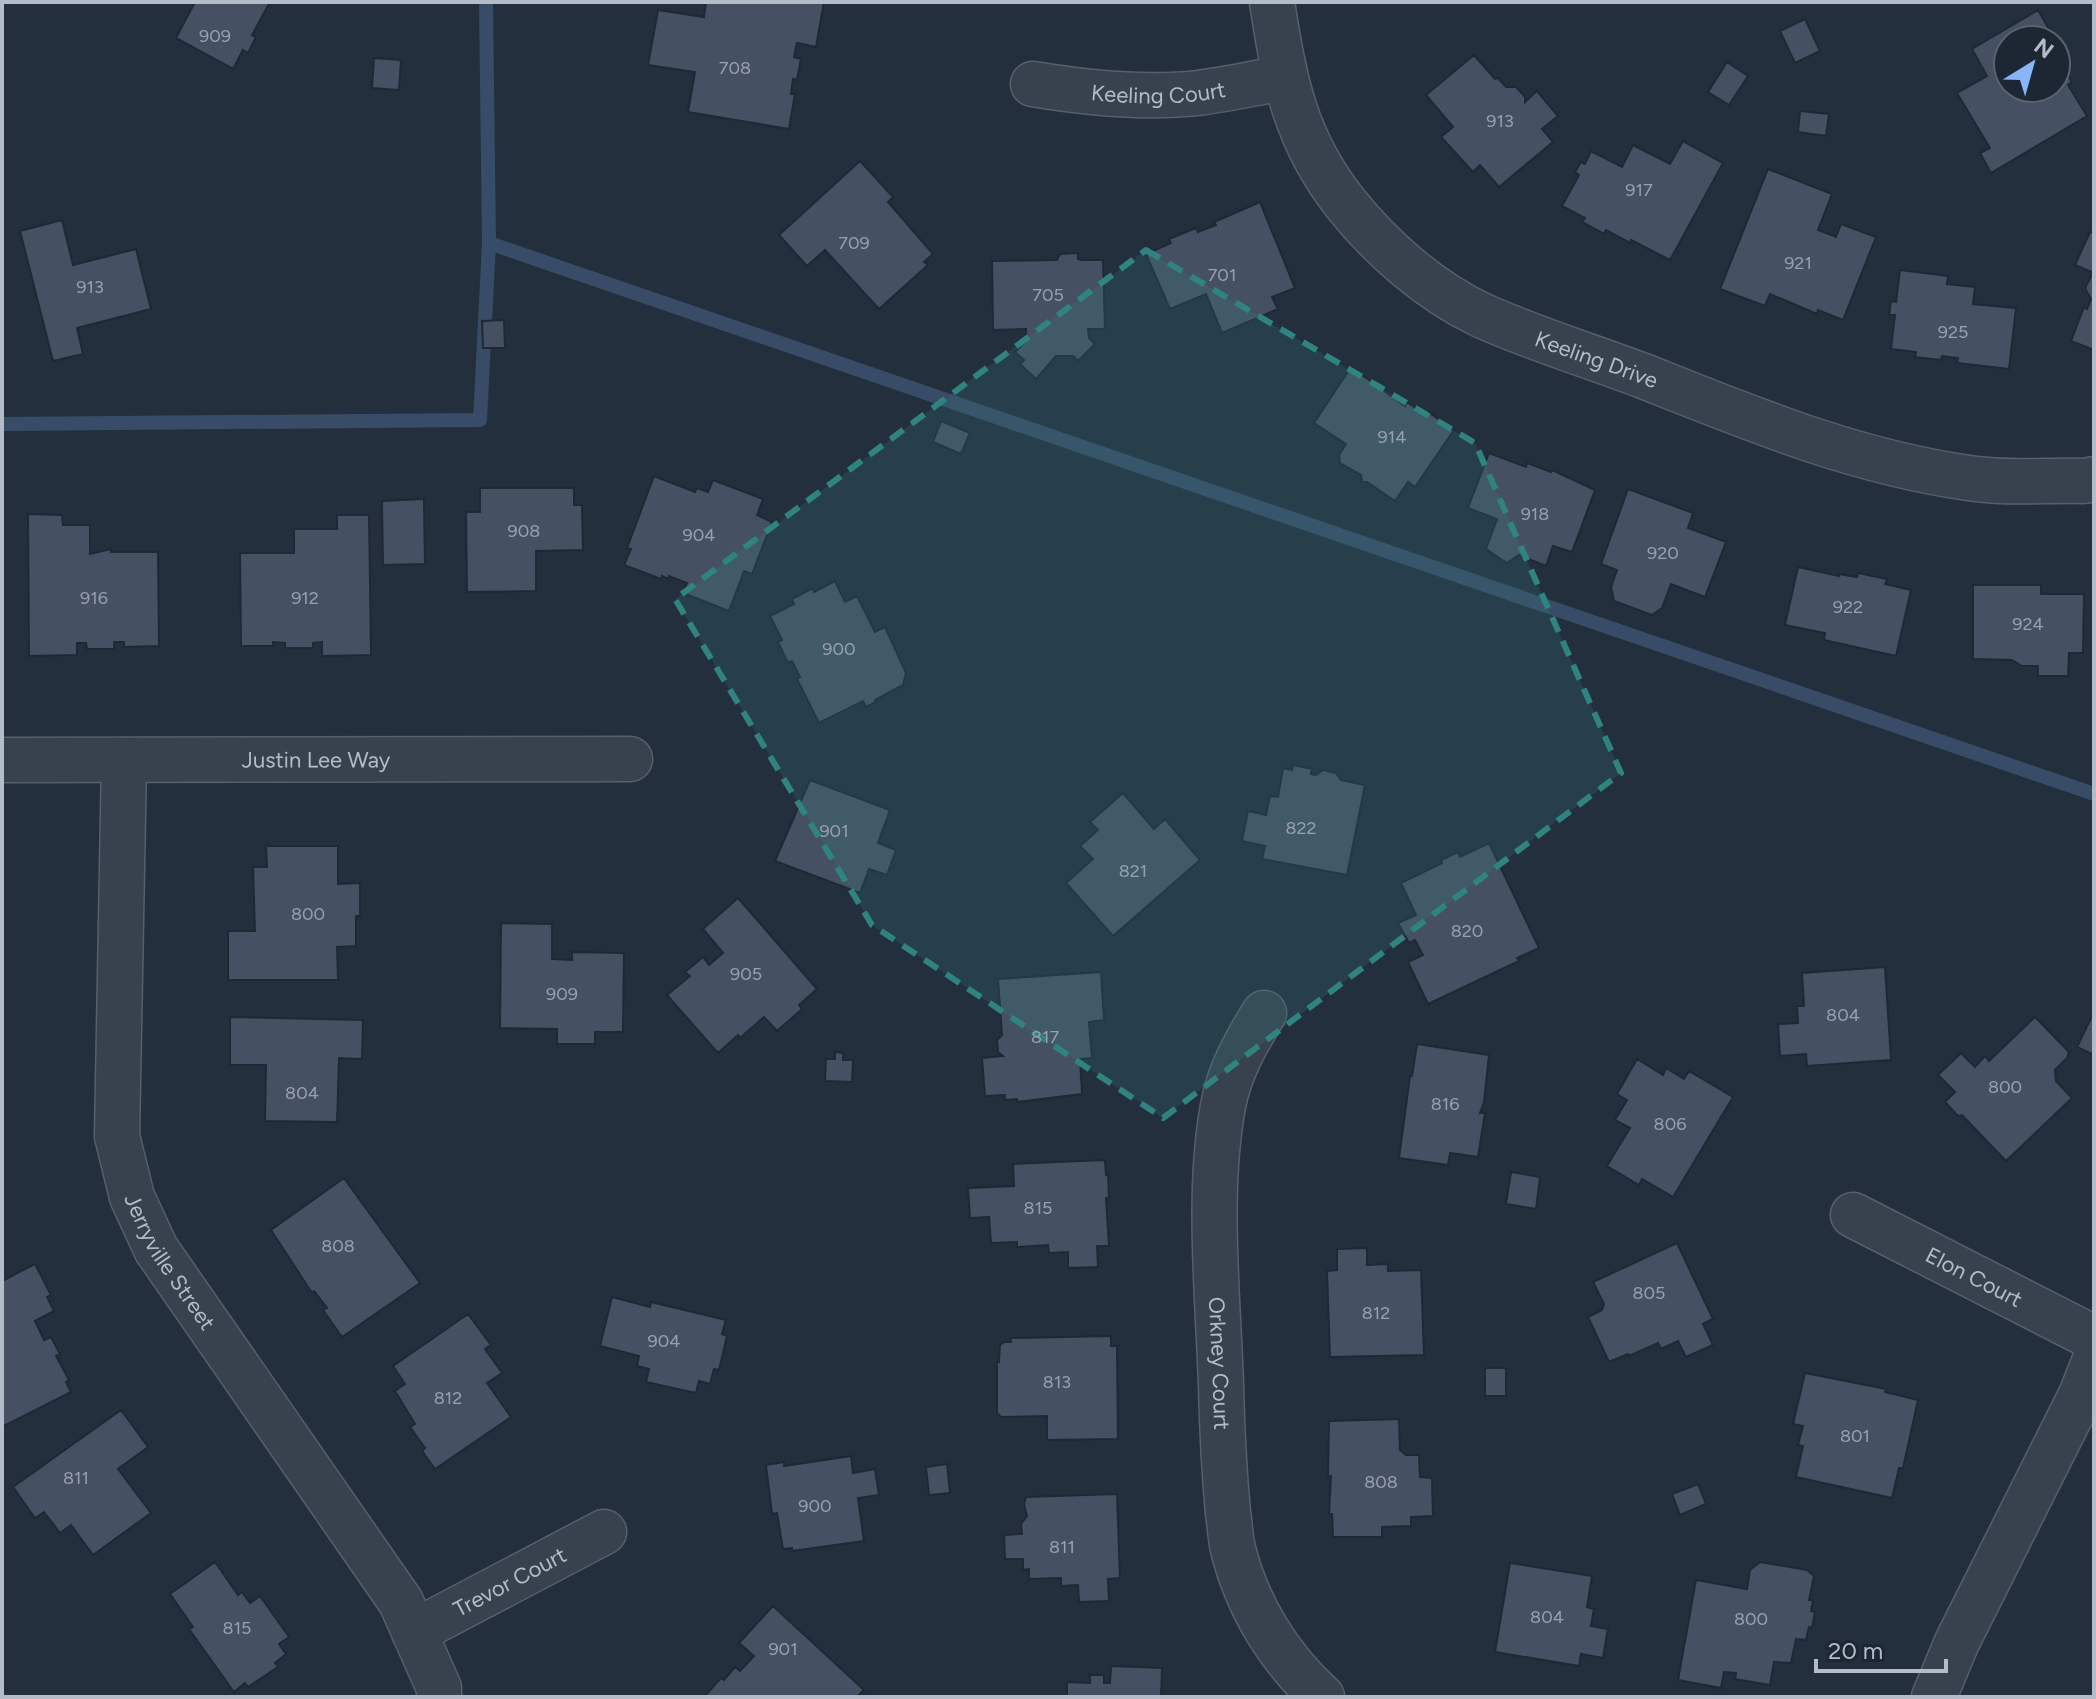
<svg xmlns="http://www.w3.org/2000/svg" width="2096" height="1699" viewBox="0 0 2096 1699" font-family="Figtree,sans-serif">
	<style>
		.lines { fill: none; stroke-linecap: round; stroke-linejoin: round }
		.stream { stroke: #394c67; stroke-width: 14 }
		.building { fill: #455162; stroke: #1f2835; stroke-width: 2 }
		.minor-casing { stroke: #565f6c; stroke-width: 47 }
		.minor { stroke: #38414e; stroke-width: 44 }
		.marked { fill: #308480; fill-opacity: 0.2; stroke: #308480; stroke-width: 6; stroke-dasharray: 16 10; stroke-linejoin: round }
		.labels { text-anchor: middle; stroke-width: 6; stroke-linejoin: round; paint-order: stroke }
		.number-label { font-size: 18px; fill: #98a1af }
		.street-label { font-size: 22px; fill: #b4bcc9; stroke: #1d2633 }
	</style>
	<rect width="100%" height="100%" fill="#242f3e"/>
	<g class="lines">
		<path class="stream" d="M489 243 2094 794
			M2 424 480 420 489 243 486 2"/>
	</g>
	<path class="building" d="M195 2H270L252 35 256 37 248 53 243 50 233 69 176 38Z
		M706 2H824L816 47 797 43 794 57 801 59 797 80 793 79 791 94H795L789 129 688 112 695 72 648 65 658 10 704 17Z
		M2038 10 2055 40H2008V88H2056V63L2062 73 2065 71 2072 82 2068 85 2087 116 1991 173 1980 153 1990 148 1957 93 1987 76 1972 49Z
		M1805 19 1820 51 1795 63 1780 31Z
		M1474 55 1495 79 1498 78 1506 87H1516L1525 97V102L1537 91 1558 116 1542 129 1553 142 1499 187 1480 165 1473 172 1441 137 1453 127 1426 95Z
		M374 58 401 60 399 90 372 88Z
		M1727 62 1748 76 1729 105 1708 92Z
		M1800 111 1829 114 1826 136 1798 132Z
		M1683 141 1723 163 1670 260 1631 240 1630 243 1606 230 1604 234 1582 222 1585 218 1562 206 1579 175 1575 172 1581 162 1585 164 1591 151 1622 167 1633 145 1670 164Z
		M860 161 893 197 888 202 933 254 924 262 928 265 879 309 825 250 807 266 779 235Z
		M1768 169 1832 194 1818 230 1836 237 1841 224 1876 237 1843 320 1818 310 1817 314 1770 294 1765 306 1720 289Z
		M1260 202 1295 288 1272 297 1278 309 1222 333 1206 294 1170 309 1146 254 1171 243 1169 239 1196 228 1198 232 1216 225 1214 222Z
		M62 220 73 265 136 249 151 309 77 328 83 354 53 361 20 231Z
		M2090 232 2094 233V273L2075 265Z
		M1078 253V259L1082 260H1103L1105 329H1088L1089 338 1095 344 1078 361 1073 356H1056L1036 379 1020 364 1024 360 1015 352 1026 341V329L993 330 992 261 1057 260 1060 254Z
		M1900 270 1948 276 1947 284 1975 287 1973 304 2016 308 2009 369 1957 363 1958 358 1942 356 1941 360 1915 357 1916 352 1891 349 1895 315H1889L1891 301 1896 302Z
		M2094 275V350L2071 341 2084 307 2087 309 2091 299 2085 288 2091 276Z
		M504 320 505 348H483L482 321Z
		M1351 367 1405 406 1407 402 1424 414 1427 411 1454 430 1415 487 1408 482 1395 501 1367 482H1362L1361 475 1340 463 1339 455 1346 444 1314 423Z
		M941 421 970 433 961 454 933 442Z
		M1489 453 1526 467 1527 463 1551 472 1552 470 1595 490 1572 552 1553 546 1546 566 1519 555 1507 563 1486 549 1497 519 1468 508Z
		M654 476 695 492 697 488 708 492 713 480 763 499 757 515 772 522 752 574 744 571 729 611 683 593 687 583 669 576 668 579 662 576 661 579 624 565 631 549 627 548Z
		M480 488H574V505H582L583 550 536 551V591L467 592 466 512H480Z
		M1628 489 1693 513 1688 528 1726 542 1705 597 1671 584 1662 608 1652 615 1614 601 1611 587 1617 570 1601 564Z
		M424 499 425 564 383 565 382 501Z
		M28 514 62 515 63 525H90V554L111 549V552H158L159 646 124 647V642H114V649H87L86 643H77V655L29 656Z
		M337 515H369L371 655 322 656V642L313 643V648H285V643L273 642V646H241L240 553H294V529H337Z
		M1798 567 1839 576V574L1857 577 1858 573 1887 579 1885 584 1911 590 1896 656 1824 640 1825 633 1785 625Z
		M835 581 845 602 857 596 875 632 885 627 906 673 903 685 875 700 876 702 866 707 863 701 819 723 797 679 800 677 792 661 788 663 778 642 782 640 770 616 794 604 792 599 813 588 814 592Z
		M1973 585H2041V594H2084L2083 653H2069L2068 676H2038V666H2022L2012 660 1973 659Z
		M1293 765 1312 769 1311 774 1316 775 1323 770 1336 773 1341 780 1365 785 1347 875 1262 859 1265 846 1242 841 1248 811 1266 815 1270 796 1278 797 1283 768 1292 770Z
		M810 780 890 810 878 843 896 850 887 875 869 869 860 893 775 861Z
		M1123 793 1154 829 1165 819 1200 860 1113 936 1066 883 1093 859 1080 846 1098 830 1090 822Z
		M1489 843 1539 948 1517 958 1519 961 1428 1004 1408 962 1423 955 1415 940 1409 943 1398 923 1416 915 1401 883 1442 863 1441 860 1458 852 1460 857Z
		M266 846H338V884L360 883V916H356V946L337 947 338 980H228V931H255L253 867H267Z
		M738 898 817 989 799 1005 802 1009 777 1031 764 1017 740 1038 738 1035 718 1053 667 995 690 976 685 972 703 957 709 965 723 953 703 929Z
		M501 923 552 924V959L572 960V952L624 953 623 1032H595V1044H557V1029L500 1028Z
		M1885 967 1891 1060 1807 1066 1806 1054 1780 1056 1778 1024 1798 1023 1797 1006H1804L1802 973Z
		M1101 972 1104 1020 1089 1022 1092 1058 1080 1059 1082 1094 1017 1102V1099L1005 1100V1095L985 1096 982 1058 1003 1056 998 1052 997 1040 1002 1035 998 979Z
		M2094 1012V1055L2077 1047Z
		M230 1017 363 1020 362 1059 339 1058 337 1122 265 1121 266 1065H230Z
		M2035 1017 2069 1052 2067 1058 2055 1070 2056 1081 2072 1098 2006 1161 1962 1115 1958 1116 1945 1102 1955 1092 1938 1075 1961 1053 1975 1067 1985 1056 1989 1061Z
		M1417 1044 1489 1055 1484 1102 1480 1113H1485L1478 1157 1450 1153 1448 1165 1399 1158 1410 1076H1412Z
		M835 1052 843 1053V1060H853L852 1082 825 1081 826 1059H835Z
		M1637 1059 1663 1075 1666 1068 1684 1079 1689 1071 1733 1097 1673 1197 1642 1179 1639 1185 1607 1166 1630 1128 1615 1120 1627 1100 1617 1094Z
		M1105 1160 1106 1175 1108 1174 1109 1198H1106L1109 1246H1097L1098 1267 1068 1268V1252L1049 1253 1048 1245 1017 1247V1242L991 1243 989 1217 970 1218 968 1188 1014 1186 1013 1164Z
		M1511 1172 1540 1177 1536 1209 1506 1204Z
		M344 1178 420 1283 342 1337 323 1310 327 1308 314 1291 312 1293 271 1230Z
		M1677 1243 1713 1319 1703 1324 1713 1345 1686 1357 1678 1341 1661 1349 1658 1343 1629 1356 1628 1354 1609 1362 1588 1317 1602 1310 1604 1304 1593 1282Z
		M1367 1248V1265L1388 1264V1271L1421 1270 1424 1355 1330 1357 1327 1271 1337 1270V1249Z
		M35 1264 51 1295 47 1297 54 1311 35 1321 44 1340 51 1337 60 1354 56 1356 69 1380 66 1382 71 1392 2 1427V1281Z
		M612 1297 650 1307 651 1302 726 1320 722 1334 727 1336 719 1370 714 1369 710 1384 699 1381 696 1393 646 1382 649 1369 637 1366 639 1356 600 1346Z
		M468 1314 491 1345 485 1349 502 1373 487 1383 511 1417 435 1469 422 1451 425 1448 410 1427 415 1424 395 1391 405 1384 393 1366Z
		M1111 1336V1346H1117L1118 1439 1047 1440V1416L1001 1417 997 1413V1362H999L1000 1345 1004 1342H1011L1010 1338Z
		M1485 1368H1506V1396H1485Z
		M1805 1373 1886 1389 1885 1392 1918 1400 1903 1468H1899L1892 1498 1796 1477 1803 1446 1798 1445 1803 1426 1793 1424Z
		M121 1410 148 1447 118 1469 151 1513 93 1555 71 1525 60 1533 44 1512 35 1518 13 1487Z
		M1399 1419 1400 1450 1406 1455H1419L1420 1477 1432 1478 1433 1516 1411 1517V1526L1382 1527V1537H1333L1332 1514H1329L1331 1476H1328L1329 1421Z
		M851 1456 853 1473 875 1469 879 1495 858 1498 864 1541 792 1551V1548L783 1549 777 1513 772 1514 766 1465 784 1462V1466Z
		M947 1464 950 1493 929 1495 926 1467Z
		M1698 1484 1706 1504 1680 1515 1672 1494Z
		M1117 1494 1120 1578 1108 1579 1109 1601 1079 1602 1078 1585 1061 1586V1578L1029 1579V1569L1023 1570V1559H1005L1004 1535 1022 1534 1021 1524 1027 1516 1024 1504 1026 1497Z
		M215 1562 238 1595 242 1592 250 1603 260 1596 289 1637 279 1644 286 1654 275 1663 278 1667 248 1687 245 1683 234 1692 189 1629 193 1627 170 1594Z
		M1760 1562 1807 1570 1814 1576 1809 1600H1813L1811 1611 1815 1612 1812 1628 1809 1627 1806 1640 1796 1639 1791 1663 1774 1662 1770 1685 1735 1679 1736 1673 1724 1672 1721 1688 1678 1680 1696 1580 1747 1589 1750 1570Z
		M1510 1563 1592 1576 1587 1607 1594 1609 1591 1626 1608 1629 1603 1658 1581 1654 1579 1666 1495 1652Z
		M773 1606 864 1690 857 1697H704L721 1678 724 1680 735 1667 740 1671 754 1656 739 1643Z
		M1111 1666 1162 1668 1161 1697H1067V1682L1090 1683V1675H1104V1683H1110Z"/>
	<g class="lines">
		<defs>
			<g id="minor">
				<path id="s1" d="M1272 2C1284 80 1295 140 1346 204 1381 248 1430 291 1481 315 1534 339 1591 356 1646 377 1752 419 1855 462 1969 478 2006 484 2047 480 2084 481L2094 479"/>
				<path id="s2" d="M1033 84C1087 93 1143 99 1198 93 1227 89 1255 83 1284 78"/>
				<path id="s3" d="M2 760 630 759"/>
				<path id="s4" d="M124 760 117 1136 132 1197 156 1249 401 1602 439 1688V1697"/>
				<path id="s5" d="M1264 1013C1246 1042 1229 1072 1223 1106 1207 1193 1218 1297 1221 1385 1222 1428 1224 1470 1228 1513 1230 1524 1230 1537 1233 1549 1247 1606 1279 1658 1322 1697"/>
				<path id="s6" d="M1853 1215 2094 1338"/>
				<path id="s7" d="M414 1632 604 1532"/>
				<path d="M1934 1697 1957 1642 2081 1395 2094 1362"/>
			</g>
		</defs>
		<use href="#minor" class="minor-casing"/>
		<use href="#minor" class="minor"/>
	</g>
	<path class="marked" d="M1146 250 1475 443 1621 773 1163 1118 872 925 675 599Z"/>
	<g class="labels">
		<g class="number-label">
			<text x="215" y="42">909</text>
			<text x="735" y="74">708</text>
			<text x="1500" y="127">913</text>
			<text x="1639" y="196">917</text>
			<text x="854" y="249">709</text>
			<text x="1798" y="269">921</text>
			<text x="1222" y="281">701</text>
			<text x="90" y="293">913</text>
			<text x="1048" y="301">705</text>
			<text x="1953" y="338">925</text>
			<text x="1392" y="443">914</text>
			<text x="1535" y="520">918</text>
			<text x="524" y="537">908</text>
			<text x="699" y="541">904</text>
			<text x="1663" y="559">920</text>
			<text x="94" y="604">916</text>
			<text x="305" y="604">912</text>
			<text x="1848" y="613">922</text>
			<text x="2028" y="630">924</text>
			<text x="839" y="655">900</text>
			<text x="1301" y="834">822</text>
			<text x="834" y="837">901</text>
			<text x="1133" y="877">821</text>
			<text x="308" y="920">800</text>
			<text x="1467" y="937">820</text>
			<text x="746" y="980">905</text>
			<text x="562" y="1000">909</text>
			<text x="1843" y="1021">804</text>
			<text x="1045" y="1043">817</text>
			<text x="2005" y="1093">800</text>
			<text x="302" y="1099">804</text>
			<text x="1445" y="1110">816</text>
			<text x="1670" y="1130">806</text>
			<text x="1038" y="1214">815</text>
			<text x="338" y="1252">808</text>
			<text x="1649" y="1299">805</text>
			<text x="1376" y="1319">812</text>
			<text x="664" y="1347">904</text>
			<text x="1057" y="1388">813</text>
			<text x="448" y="1404">812</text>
			<text x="1855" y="1442">801</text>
			<text x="76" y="1484">811</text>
			<text x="1381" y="1488">808</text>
			<text x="815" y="1512">900</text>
			<text x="1062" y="1553">811</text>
			<text x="1547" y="1623">804</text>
			<text x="1751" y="1625">800</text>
			<text x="237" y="1634">815</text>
			<text x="783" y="1655">901</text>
		</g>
		<g class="street-label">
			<text dy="8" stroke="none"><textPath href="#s2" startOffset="126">Keeling Court</textPath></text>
			<text dy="8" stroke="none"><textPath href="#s1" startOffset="518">Keeling Drive</textPath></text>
			<text dy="8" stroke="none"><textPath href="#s3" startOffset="314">Justin Lee Way</textPath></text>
			<text dy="8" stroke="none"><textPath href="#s4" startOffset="514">Jerryville Street</textPath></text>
			<text dy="8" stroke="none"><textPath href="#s6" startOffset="136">Elon Court</textPath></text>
			<text dy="8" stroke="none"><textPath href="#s5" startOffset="360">Orkney Court</textPath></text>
			<text dy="8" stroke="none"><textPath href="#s7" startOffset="108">Trevor Court</textPath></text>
		</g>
	</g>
	<rect width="2096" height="1699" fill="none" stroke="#b4bcc9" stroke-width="8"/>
	<g transform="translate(2032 64) rotate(37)"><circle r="38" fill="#1d2633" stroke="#59626f" stroke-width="2"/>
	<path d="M0-6L14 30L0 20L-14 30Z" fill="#8ab4f8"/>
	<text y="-12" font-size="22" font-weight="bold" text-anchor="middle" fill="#b4bcc9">N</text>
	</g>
	<path d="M1816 1659v12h130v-12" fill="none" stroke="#b4bcc9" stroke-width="4"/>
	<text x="1828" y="1659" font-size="24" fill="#b4bcc9" stroke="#1d2633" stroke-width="6" paint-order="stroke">20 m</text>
</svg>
